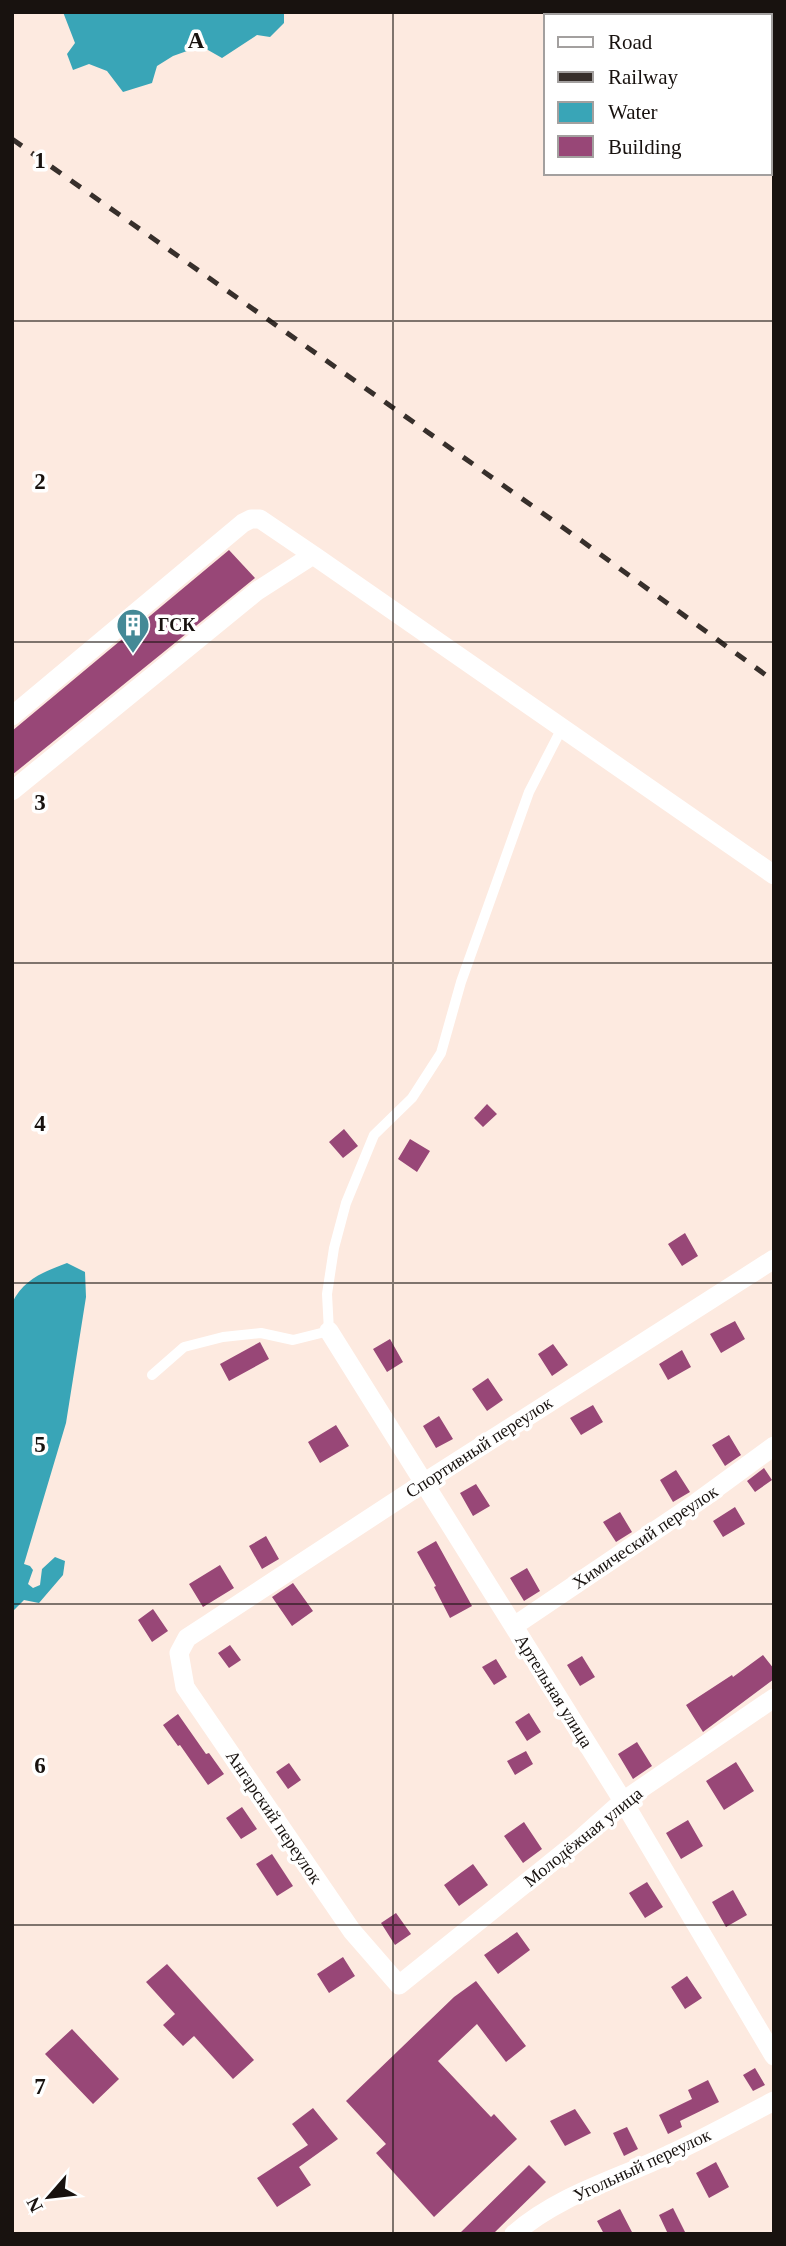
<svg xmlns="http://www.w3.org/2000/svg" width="786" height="2246" viewBox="0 0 786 2246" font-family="'Times New Roman',serif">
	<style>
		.water { fill: #39a5b7 }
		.building { fill: #984777 }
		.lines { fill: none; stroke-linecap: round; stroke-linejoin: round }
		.service { stroke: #fff; stroke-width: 10 }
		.minor { stroke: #fff; stroke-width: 19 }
		.rail { stroke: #372f2b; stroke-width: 5; stroke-dasharray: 12 12; stroke-linecap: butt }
		.grid { fill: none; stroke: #18120f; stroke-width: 2; stroke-opacity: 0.55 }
		.labels { text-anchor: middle; stroke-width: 7; stroke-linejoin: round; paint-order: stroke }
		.poi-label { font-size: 18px; font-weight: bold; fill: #18120f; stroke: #fff; text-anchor: start }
		.street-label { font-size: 18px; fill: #18120f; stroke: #fff }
		.grid-label { font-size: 23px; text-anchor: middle; font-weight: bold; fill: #18120f; stroke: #fff; stroke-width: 7; stroke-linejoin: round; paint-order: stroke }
	</style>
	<rect width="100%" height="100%" fill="#fdeae0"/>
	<path class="water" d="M63 12H284V23L270 37 257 35 222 58 201 46 173 56 157 66 152 83 123 92 107 71 89 64 73 70 67 54 75 43Z
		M67 1263 85 1272 86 1297 66 1423 24 1564 30 1566 33 1570 28 1584 33 1588 40 1585 42 1569 55 1557 65 1561 63 1575 39 1603 24 1600 12 1612V1303C24 1279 43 1272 67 1263Z"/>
	<path class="building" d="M229 550 255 578 12 775V731Z
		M487 1104 497 1114 483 1127 474 1118Z
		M344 1129 358 1146 343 1158 329 1142Z
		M410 1139 430 1151 417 1172 398 1159Z
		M685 1233 698 1256 682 1266 668 1244Z
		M735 1321 745 1339 721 1353 710 1334Z
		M390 1339 403 1362 387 1372 373 1349Z
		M260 1342 269 1359 229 1381 220 1364Z
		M553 1344 568 1365 552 1376 538 1354Z
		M682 1350 691 1367 668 1380 659 1364Z
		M488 1378 503 1400 487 1411 472 1389Z
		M593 1405 603 1422 581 1435 570 1418Z
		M439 1416 453 1439 436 1448 423 1426Z
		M336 1425 349 1446 320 1463 308 1442Z
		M729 1435 741 1455 725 1466 712 1445Z
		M764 1468 772 1480 755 1492 747 1481Z
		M676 1470 690 1492 673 1502 660 1480Z
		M476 1484 490 1506 473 1516 460 1493Z
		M735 1507 745 1524 723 1537 713 1521Z
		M620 1512 632 1532 616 1542 603 1522Z
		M266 1536 279 1559 262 1569 249 1546Z
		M436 1541 472 1606 450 1618 434 1587 436 1586 417 1552Z
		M220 1565 234 1588 203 1607 189 1584Z
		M527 1568 540 1591 524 1601 510 1578Z
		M293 1583 313 1611 292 1626 272 1597Z
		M153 1609 168 1631 152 1642 138 1620Z
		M230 1645 241 1660 229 1668 218 1653Z
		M763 1655 774 1669V1679L703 1732 686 1705 732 1675 733 1677Z
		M582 1656 595 1677 580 1686 567 1665Z
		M496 1659 507 1677 494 1685 482 1667Z
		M529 1713 541 1732 527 1741 515 1722Z
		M178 1714 206 1754 209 1753 224 1774 208 1785 180 1745 178 1746 163 1725Z
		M637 1742 652 1766 633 1779 618 1754Z
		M526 1751 533 1764 515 1775 507 1761Z
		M736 1762 754 1791 724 1810 706 1781Z
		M289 1763 301 1780 288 1789 276 1772Z
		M242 1807 257 1829 241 1839 226 1818Z
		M688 1820 703 1846 681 1859 666 1833Z
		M524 1822 542 1849 523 1863 504 1836Z
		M272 1854 293 1886 277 1896 256 1864Z
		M473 1864 488 1885 459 1906 444 1885Z
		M647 1882 663 1907 645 1918 629 1893Z
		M733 1890 747 1915 726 1927 712 1902Z
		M396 1913 411 1934 395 1945 381 1923Z
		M517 1932 530 1950 498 1974 484 1955Z
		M343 1957 355 1976 329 1993 317 1974Z
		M167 1964 254 2060 233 2079 194 2036 183 2046 163 2025 175 2014 146 1982Z
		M687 1976 702 1998 685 2009 671 1987Z
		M476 1981 526 2046 506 2062 477 2024 438 2061 491 2117 494 2114 517 2139 434 2217 376 2153 386 2144 346 2101 454 1997Z
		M72 2029 119 2079 93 2104 45 2054Z
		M755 2068 765 2085 753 2091 743 2075Z
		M708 2080 719 2102 680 2121 682 2127 668 2134 659 2115 692 2099 688 2090Z
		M313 2108 338 2139 299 2167 311 2185 277 2207 257 2178 308 2145 292 2124Z
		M575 2109 591 2133 565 2146 550 2121Z
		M627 2127 638 2149 624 2156 613 2133Z
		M716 2162 729 2187 709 2198 696 2173Z
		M529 2165 546 2182 493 2234H459Z
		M673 2208 686 2234H668L659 2215Z
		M620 2209 633 2234H604L597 2221Z"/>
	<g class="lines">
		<path class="service" d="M152 1375 184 1347 223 1337 261 1333 293 1340 329 1331 327 1294 334 1248 346 1203 374 1135 412 1098 441 1053 461 982 529 792 562 728"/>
		<path class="minor" d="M12 716 243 523 251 519H260L313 555
			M12 791 257 591 313 555 774 875
			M774 1259 425 1482 187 1638 179 1653 185 1687 352 1931 399 1985 577 1842 623 1801 774 1698
			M329 1331 623 1801 774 2056
			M514 1626 696 1503 774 1446
			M514 2234C559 2195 615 2180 668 2155 704 2139 739 2119 774 2101"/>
		<path class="rail" d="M12 139 582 541 774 681"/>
	</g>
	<path class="grid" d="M393 12V2234M12 321H774M12 642H774M12 963H774M12 1283H774M12 1604H774M12 1925H774"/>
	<defs>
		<symbol id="building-pin" viewBox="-11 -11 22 30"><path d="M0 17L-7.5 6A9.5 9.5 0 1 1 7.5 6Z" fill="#448996" stroke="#fff"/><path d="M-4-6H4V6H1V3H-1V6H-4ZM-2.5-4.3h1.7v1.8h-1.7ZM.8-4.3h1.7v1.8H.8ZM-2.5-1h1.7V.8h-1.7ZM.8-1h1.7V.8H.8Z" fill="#fff"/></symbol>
	</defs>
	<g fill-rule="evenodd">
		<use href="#building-pin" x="114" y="606" width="38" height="52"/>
	</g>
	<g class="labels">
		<g class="poi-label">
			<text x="158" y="631">ГСК</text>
		</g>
		<g class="street-label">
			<text transform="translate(479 1447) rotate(-33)" y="6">Спортивный переулок</text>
			<text transform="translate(645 1537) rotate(-34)" y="6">Химический переулок</text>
			<text transform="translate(554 1691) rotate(58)" y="6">Артельная улица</text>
			<text transform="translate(274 1817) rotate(56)" y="6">Ангарский переулок</text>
			<text transform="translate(583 1837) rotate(-39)" y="6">Молодёжная улица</text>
			<text transform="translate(642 2165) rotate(-25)" y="6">Угольный переулок</text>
		</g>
	</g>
	<g class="grid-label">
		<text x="196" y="48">A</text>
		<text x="40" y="168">1</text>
		<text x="40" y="489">2</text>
		<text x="40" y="810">3</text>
		<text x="40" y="1131">4</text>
		<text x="40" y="1452">5</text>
		<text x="40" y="1773">6</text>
		<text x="40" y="2094">7</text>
	</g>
	<rect width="786" height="2246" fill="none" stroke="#18120f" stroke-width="28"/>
	<rect x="544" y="14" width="228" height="161" fill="#ffffff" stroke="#a3a09f" stroke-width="2"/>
	<rect x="558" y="37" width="35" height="10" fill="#ffffff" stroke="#a3a09f" stroke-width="2"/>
	<text x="608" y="49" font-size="21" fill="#18120f">Road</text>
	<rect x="558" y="72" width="35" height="10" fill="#372f2b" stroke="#a3a09f" stroke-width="2"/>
	<text x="608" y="84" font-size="21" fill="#18120f">Railway</text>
	<rect x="558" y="102" width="35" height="21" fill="#39a5b7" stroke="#a3a09f" stroke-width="2"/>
	<text x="608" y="119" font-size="21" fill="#18120f">Water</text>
	<rect x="558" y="136" width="35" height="21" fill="#984777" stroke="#a3a09f" stroke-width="2"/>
	<text x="608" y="154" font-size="21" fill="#18120f">Building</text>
	<g transform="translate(49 2197) rotate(242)" stroke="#ffffff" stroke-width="5" paint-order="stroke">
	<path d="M0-5L12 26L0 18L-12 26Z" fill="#18120f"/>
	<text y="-10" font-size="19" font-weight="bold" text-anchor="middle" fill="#18120f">N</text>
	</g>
</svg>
